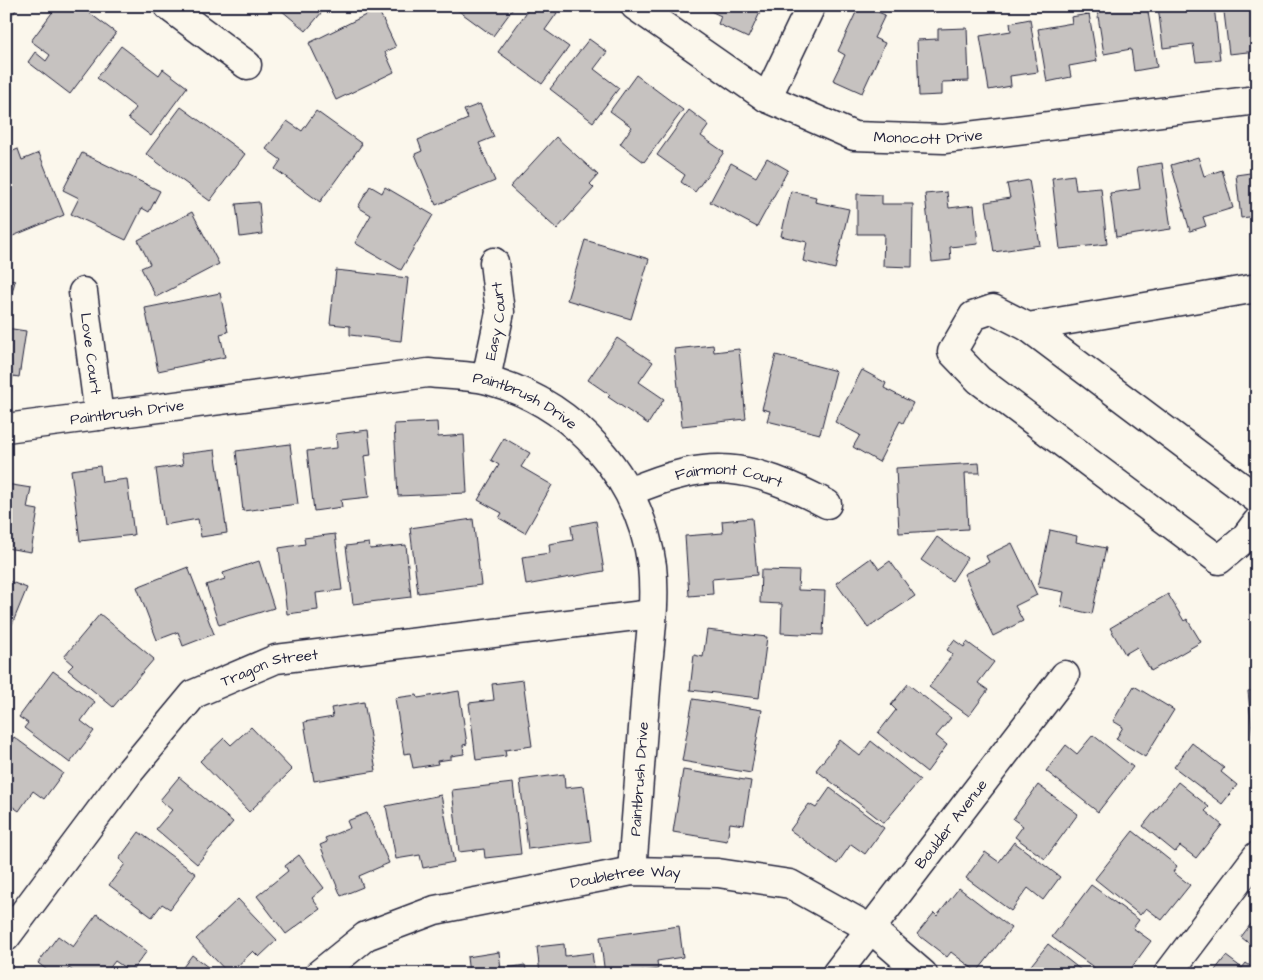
<svg xmlns="http://www.w3.org/2000/svg" width="1263" height="980" viewBox="0 0 1263 980" font-family="'Architects Daughter',sans-serif">
	<style>
		.building { fill: #c6c2c0; stroke: #22223b }
		.lines { fill: none; stroke-linecap: round; stroke-linejoin: round }
		.minor-casing { stroke: #22223b; stroke-width: 31 }
		.minor { stroke: #fbf7ec; stroke-width: 28 }
		.labels { text-anchor: middle; stroke-width: 4; stroke-linejoin: round; paint-order: stroke }
		.street-label { font-size: 15px; fill: #22223b; stroke: #fbf7ec }
	</style>
	<rect width="100%" height="100%" fill="#fbf7ec"/>
	<filter id="ink" filterUnits="userSpaceOnUse"><feTurbulence type="fractalNoise" baseFrequency=".02" numOctaves="2"/><feDisplacementMap in="SourceGraphic" scale="10" xChannelSelector="R" yChannelSelector="G"/><feConvolveMatrix kernelMatrix="1 2 1 2 8 2 1 2 1" color-interpolation-filters="sRGB"/></filter>
	<g filter="url(#ink)">
		<path class="building" d="M6 6H19L6 23Z
			M57 6H80L116 33 70 94 28 62 35 52 46 61 50 55 31 41Z
			M284 6H315L322 12 306 31 281 10Z
			M452 6H515L493 36Z
			M531 6H548L557 13 545 30 569 47 542 84 498 52Z
			M700 6H763L748 38 718 24 721 16Z
			M859 6H865L885 15 874 38 885 43 862 93 833 80 845 55 838 51Z
			M1119 6H1147L1157 67 1134 71 1131 49 1104 54 1097 10Z
			M1158 6H1177V9L1214 6 1220 60 1196 62 1193 44 1163 48Z
			M1245 6H1257V51L1229 54 1224 12 1246 10Z
			M378 9 396 47 385 52 394 72 336 100 309 43Z
			M1089 14 1097 61 1069 66 1071 77 1047 82 1038 29 1072 23 1071 17Z
			M1030 19 1038 72 1010 76 1011 86 989 90 980 36 1011 31 1010 23Z
			M967 28 969 81 942 82V95L919 96 917 40 938 39V29Z
			M589 39 607 52 594 69 619 88 593 122 550 89Z
			M121 46 159 75 163 69 187 87 151 136 128 118 136 108 97 78Z
			M636 75 683 110 644 162 620 144 632 127 610 111Z
			M480 104 494 137 479 143 495 181 436 205 415 154 422 151 418 140 468 119 464 110Z
			M181 107 245 154 210 201 146 154Z
			M689 110 709 125 701 136 724 152 695 192 681 182 685 175 657 155Z
			M316 111 362 144 320 202 275 169 281 160 266 149 287 121 302 131Z
			M556 137 598 175 590 184 594 188 557 229 510 187Z
			M18 149 22 160 39 153 64 215 8 238 6 154Z
			M82 153 160 191 149 212 142 208 126 240 71 214 79 198 63 190Z
			M1198 157 1204 176 1222 170 1233 208 1203 217 1206 226 1190 231 1171 165Z
			M767 158 788 170 757 227 710 202 731 163 756 177Z
			M1162 163 1171 229 1116 237 1110 193 1140 189 1137 167Z
			M1257 172V216L1241 218 1236 175Z
			M1074 175 1076 190 1101 188 1107 244 1060 249 1052 178Z
			M1029 180 1040 245 994 252 986 202 1010 198 1007 184Z
			M370 186 382 193 385 187 433 215 401 270 355 243 371 215 358 207Z
			M791 191 816 197 815 202 849 209 835 269 803 261 807 242 781 236Z
			M947 192 949 208 974 205 978 244 950 247 951 260 932 262 925 194Z
			M857 194 882 195V204H913L912 267 883 266 884 234H857Z
			M259 202 262 234 240 237 236 204Z
			M192 212 219 264 156 297 141 268 150 264 138 240Z
			M585 240 649 259 631 319 567 300Z
			M336 270 408 278 401 341 350 335V326L330 324Z
			M6 279 15 281 7 313H6Z
			M220 293 228 332 220 334 225 357 158 371 145 308Z
			M6 328 26 331 19 377 13 376 11 392H6Z
			M617 338 653 362 639 382 664 399 648 424 608 397 610 395 588 380Z
			M713 345 714 352 739 349 746 419 682 426 674 349Z
			M776 355 836 371 820 434 767 421 770 411 762 409Z
			M862 370 886 383 884 388 913 403 903 423 900 421 879 462 853 447 860 435 835 422Z
			M437 422 438 437 464 435 467 493 398 496 394 424Z
			M368 430 371 455 364 456 369 497 341 500 342 507 314 511 307 451 337 448 336 434Z
			M504 438 530 453 521 467 552 485 525 533 499 518 502 513 478 500 499 465 491 460Z
			M290 444 298 504 243 511 236 451Z
			M215 450 227 533 201 537 198 519 164 525 156 469 183 465 181 454Z
			M979 463 980 473H965L968 529 899 533 896 468Z
			M100 466 102 482 127 479 134 535 80 541 71 470Z
			M6 484 31 488 27 508 38 510 31 552 6 548Z
			M752 518 757 575 712 579 713 594 689 596 685 536 723 533 722 521Z
			M473 519 481 585 418 593 410 528Z
			M596 521 604 571 526 585 522 557 550 553 549 544 573 540 571 526Z
			M1050 530 1077 536 1076 542 1106 548 1092 614 1061 607 1064 592 1038 587Z
			M335 534 342 590 316 593 318 610 287 614 279 548 305 544 304 538Z
			M937 537 967 558 952 581 921 560Z
			M369 543 370 549 406 545 411 597 353 604 346 546Z
			M1012 543 1037 595 1015 606 1023 621 993 636 964 574 989 562 986 556Z
			M871 558 879 569 890 561 915 596 868 628 836 583Z
			M259 561 274 608 219 625 206 585 225 579 223 573Z
			M188 567 214 634 183 646 178 632 157 640 137 587Z
			M761 570 799 571 798 590 825 591 823 635 781 633 782 604 760 603Z
			M6 580 27 588 6 639Z
			M1168 594 1184 621 1187 619 1201 642 1151 671 1137 647 1125 654 1110 628Z
			M100 614 154 659 113 707 68 670 73 665 64 657Z
			M707 630 767 637 759 698 690 690 694 655 703 657Z
			M954 640 964 647 967 642 994 662 978 683 988 690 969 716 929 687 953 654 947 650Z
			M53 671 95 702 81 721 94 731 70 763 24 728 28 723 19 717Z
			M523 680 532 746 505 750 506 756 476 760 469 703 494 700 492 684Z
			M908 684 951 718 936 736 947 745 927 772 878 733 896 710 891 705Z
			M1134 686 1174 710 1145 757 1116 739 1123 727 1113 721Z
			M1257 690V768H1256L1248 691Z
			M459 691 467 744 463 745 464 754 451 756V759L437 761 438 764 413 768 410 753 404 754 395 698 417 695 418 698Z
			M693 699 762 710 751 773 682 761Z
			M364 702 376 771 314 781 304 722 333 717 331 708Z
			M251 727 292 770 249 812 200 761 224 738 231 745Z
			M1093 735 1133 767 1098 812 1046 771 1066 745 1077 754Z
			M14 737 63 773 44 799 33 791 19 811 6 802V748Z
			M840 740 860 756 871 741 920 780 884 823 816 770Z
			M1192 743 1224 768 1221 772 1237 785 1222 804 1174 767Z
			M683 770 751 781 744 825 730 823 727 841 673 832Z
			M564 774 565 788 584 786 591 841 528 849 520 780Z
			M179 777 233 822 197 864 156 829 172 810 160 800Z
			M1178 782 1209 807 1205 811 1222 825 1196 858 1180 846 1175 852 1143 826Z
			M513 783 521 854 485 858 484 849 459 852 452 790Z
			M1038 785 1078 814 1045 859 1015 837 1023 826 1013 819Z
			M830 788 884 828 865 854 851 844 837 864 790 830 809 804 816 808Z
			M441 795 454 862 423 868 420 855 396 859 386 806Z
			M367 813 389 863 359 876 363 887 341 896 320 845 327 842 325 838 350 828 347 821Z
			M1133 831 1177 866 1173 872 1190 885 1162 920 1146 908 1140 915 1095 879Z
			M139 832 196 874 170 909 162 904 152 917 109 885 125 864 119 859Z
			M1014 842 1060 877 1043 900 1028 888 1011 911 966 878 985 852 999 862Z
			M299 855 324 888 312 898 320 909 286 934 257 896 288 871 285 866Z
			M1091 885 1139 920 1133 928 1151 941 1127 974H1103L1052 937Z
			M959 888 1011 928 977 972 951 952 947 957 917 934 934 913 937 916Z
			M238 899 277 940 259 957 253 951 229 974 196 939Z
			M97 914 147 951 131 972 115 961 105 974H77L69 968 65 974H52L38 963 58 936 73 947Z
			M1257 916V961L1251 956 1256 949 1241 937Z
			M679 926 683 957 657 961 658 969 632 974H605L600 937Z
			M564 944 565 956 592 953 595 974H540L537 947Z
			M1048 944 1086 974H1024Z
			M499 952 501 969 525 965 527 974H469L467 957Z
			M192 955 217 974H178Z
			M1226 956 1242 968 1246 963 1257 971V974H1212Z"/>
		<g class="lines">
			<defs>
				<g id="minor">
					<path d="M168 6 247 65"/>
					<path id="s1" d="M635 6 767 98 854 136 944 139 1257 100"/>
					<path d="M767 98 811 6"/>
					<path d="M1257 288 1028 327 993 309 973 316 952 352 979 380 1219 560 1244 539 1257 522"/>
					<path id="s2" d="M83 292 99 416"/>
					<path d="M1028 327 1257 499"/>
					<path id="s3" d="M486 379 500 312 494 262"/>
					<path id="s4" d="M6 428 428 373C447 375 469 375 488 380 575 404 639 476 652 566 656 602 650 640 647 676 642 741 637 806 632 871"/>
					<path id="s5" d="M629 492C711 457 748 463 827 504"/>
					<path id="s6" d="M6 937 130 771 194 694 276 659 652 614"/>
					<path id="s7" d="M319 974 366 936 435 910 632 871 718 873 790 884 871 929 923 974"/>
					<path id="s8" d="M836 974 1065 675"/>
					<path d="M1168 974 1257 856"/>
				</g>
			</defs>
			<use href="#minor" class="minor-casing"/>
			<use href="#minor" class="minor"/>
		</g>
	</g>
	<g class="labels">
		<g class="street-label">
			<text dy="5" stroke="none"><textPath href="#s1" startOffset="330">Monocott Drive</textPath></text>
			<text dy="5" stroke="none"><textPath href="#s3" startOffset="59">Easy Court</textPath></text>
			<text dy="5" stroke="none"><textPath href="#s2" startOffset="62">Love Court</textPath></text>
			<text dy="5" stroke="none"><textPath href="#s4" startOffset="528">Paintbrush Drive</textPath></text>
			<text dy="5" stroke="none"><textPath href="#s4" startOffset="122">Paintbrush Drive</textPath></text>
			<text dy="5" stroke="none"><textPath href="#s5" startOffset="104">Fairmont Court</textPath></text>
			<text dy="5" stroke="none"><textPath href="#s6" startOffset="388">Tragon Street</textPath></text>
			<text transform="translate(639 779) rotate(-86)" y="5">Paintbrush Drive</text>
			<text dy="5" stroke="none"><textPath href="#s8" startOffset="189">Boulder Avenue</textPath></text>
			<text dy="5" stroke="none"><textPath href="#s7" startOffset="328">Doubletree Way</textPath></text>
		</g>
	</g>
	<rect width="1263" height="980" fill="none" stroke="#fbf7ec" stroke-width="25"/>
	<rect x="12" y="12" width="1238" height="955" fill="none" stroke="#22223b" stroke-width="2" filter="url(#ink)"/>
</svg>
